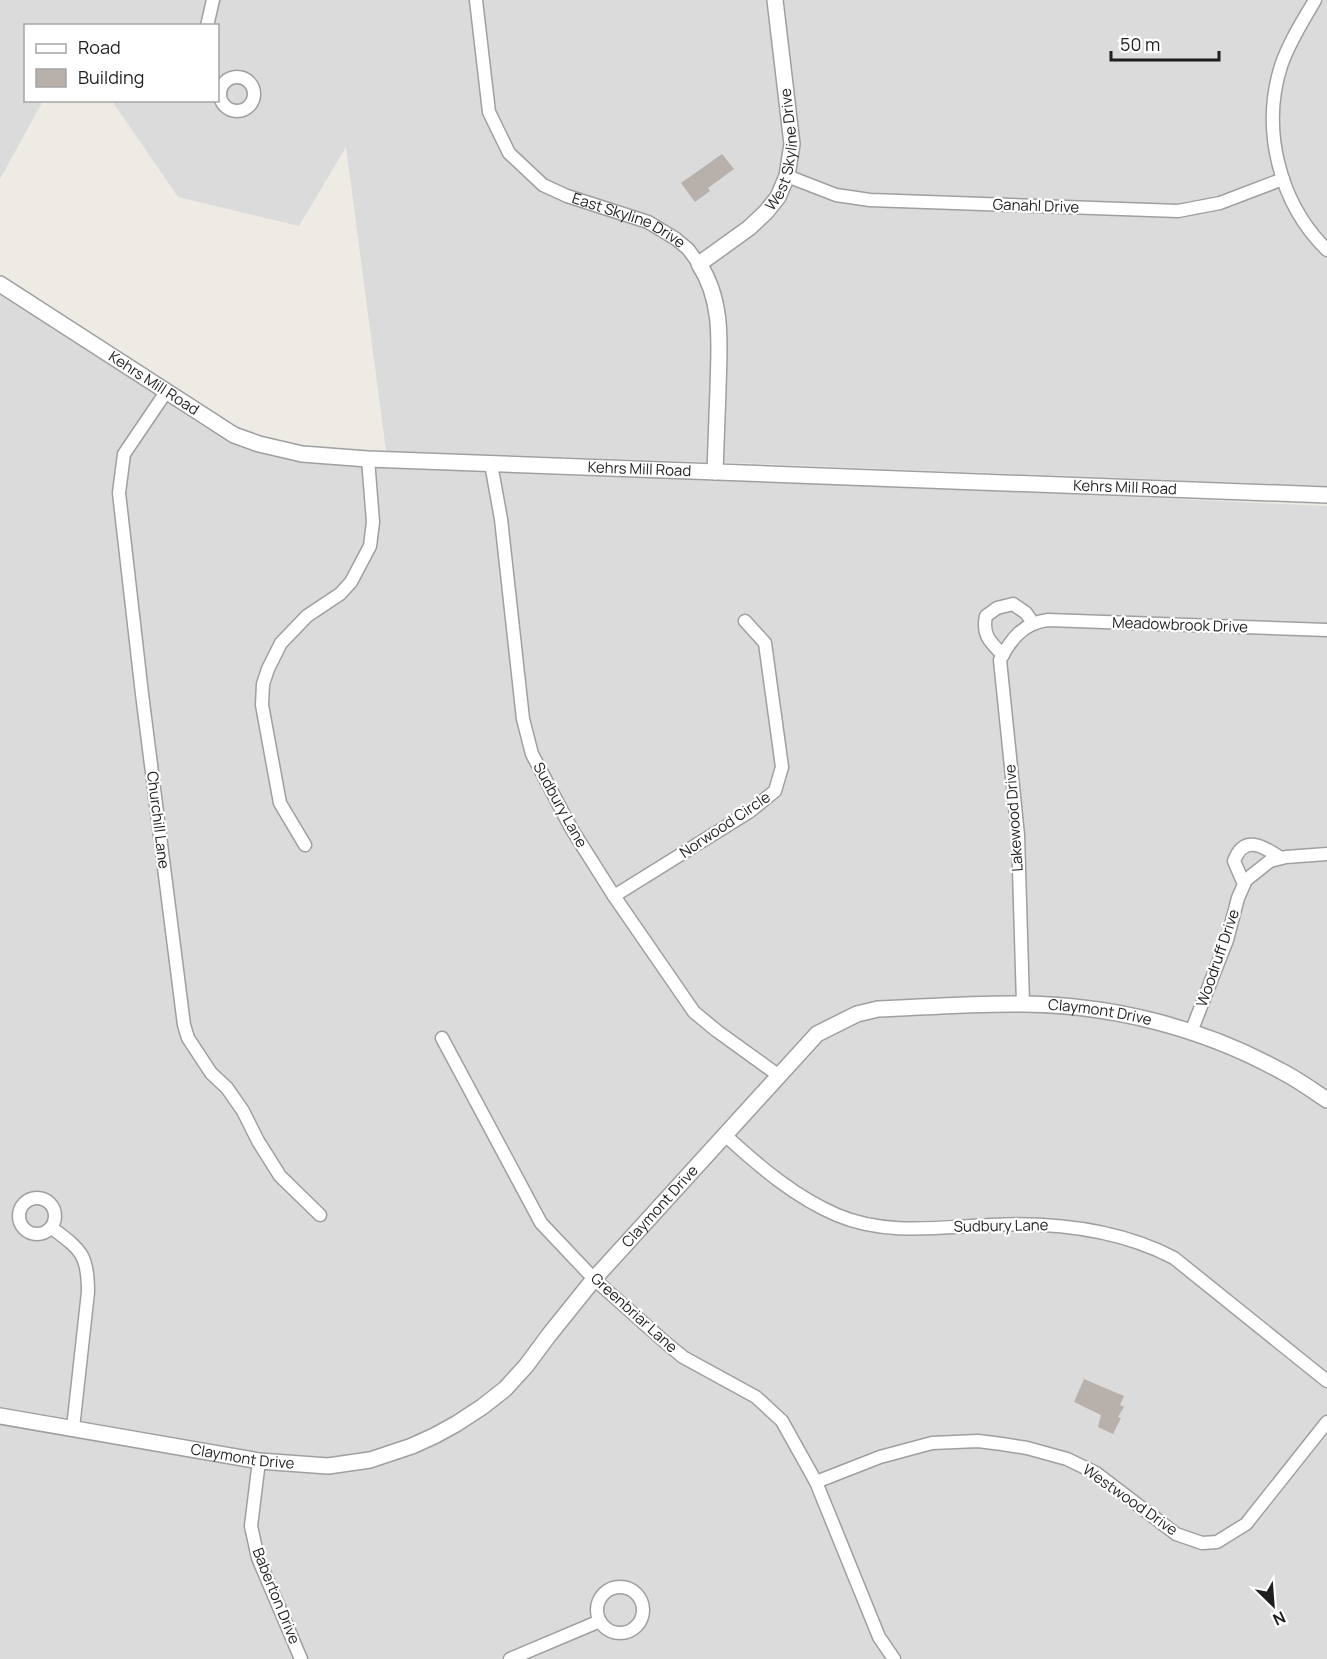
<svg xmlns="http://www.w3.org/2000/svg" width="1327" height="1659" viewBox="0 0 1327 1659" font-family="Manrope,sans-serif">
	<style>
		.residential { fill: #dcdbdb }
		.building { fill: #b7b0ab }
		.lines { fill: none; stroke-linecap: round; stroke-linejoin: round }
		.minor-casing { stroke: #9f9f9f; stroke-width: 15 }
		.tertiary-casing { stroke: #9f9f9f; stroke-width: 18 }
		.minor { stroke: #fff; stroke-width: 12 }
		.tertiary { stroke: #fff; stroke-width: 15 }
		.labels { text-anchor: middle; stroke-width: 4.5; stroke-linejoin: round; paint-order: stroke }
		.street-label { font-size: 15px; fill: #1e1e1e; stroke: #fff }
	</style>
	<rect width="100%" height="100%" fill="#eeebe5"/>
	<path class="residential" d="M0 0H1327V486L738 463 386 451 346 147 299 226 178 197 112 101 218 100V26H26V100L43 101 0 179Z
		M0 290 204 427 254 449 286 459 342 465H389L523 474 954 489 1327 506V1659H0Z"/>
	<path class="building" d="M722 154 734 169 708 188 710 191 695 202 681 183Z
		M1084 1379 1124 1396 1120 1405 1124 1407 1118 1417 1121 1418 1113 1434 1098 1427 1101 1415 1074 1402Z"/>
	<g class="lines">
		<defs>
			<g id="minor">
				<path id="s1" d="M476 0 489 112 509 153 543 185 567 196 648 222 676 239 688 249 699 264"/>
				<path d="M1315 0C1303 21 1289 42 1281 66 1261 129 1279 203 1327 250"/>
				<path d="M207 26 213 0"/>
				<circle cx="237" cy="94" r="17"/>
				<path d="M787 176 836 195 870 200 1178 211 1220 203 1283 179"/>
				<path d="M166 392 124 454 119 493 142 694 184 1025 188 1038 211 1073 227 1088 243 1111 258 1141 280 1176 320 1215"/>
				<path d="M491 464 501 519 523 719 532 754 571 828 614 896 694 1012 717 1031 778 1075"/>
				<path d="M1003 655C990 642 982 635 986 616L997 608 1013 604 1026 613 1033 623"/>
				<path d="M305 845 280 803 262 705 263 684 268 669 281 643 307 616 340 594 351 582 370 546 373 522 368 459"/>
				<path d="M1244 884 1234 861C1244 834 1263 846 1281 858"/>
				<path d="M614 896 749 812 775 791 782 767 765 643 745 621"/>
				<path d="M1023 1004 1018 835 1000 660C1011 639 1023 623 1048 620L1327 630"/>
				<path d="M1191 1032 1227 940 1238 898 1246 880 1270 861 1286 857 1327 854"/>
				<path d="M442 1038 541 1223 594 1279 666 1343 683 1357 756 1397 782 1421 816 1482 879 1637 894 1659"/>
				<path d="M726 1136C760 1167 795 1197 837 1215 886 1236 940 1227 991 1225 1053 1222 1118 1229 1174 1258L1327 1381"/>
				<circle cx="37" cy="1216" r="18"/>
				<path d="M52 1228C81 1250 88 1254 88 1292L73 1428"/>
				<path d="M259 1461 251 1526 258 1558 301 1659"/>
				<path d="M816 1482 880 1457 932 1443 978 1441 1002 1444 1027 1448 1067 1459 1096 1473 1176 1534 1202 1543 1217 1542 1246 1524 1327 1422"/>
				<circle cx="620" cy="1610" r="23"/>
				<path d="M510 1659 600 1621"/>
			</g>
			<g id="tertiary">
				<path id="s2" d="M0 284 234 435 259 444 302 454 368 459 1327 495"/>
				<path id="s3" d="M715 472C716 444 717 417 718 389 719 346 724 302 699 264L749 228 766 212 778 197 787 176 792 144 775 0"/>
				<path id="s4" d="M0 1416 259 1461 328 1466 370 1460 412 1446 434 1436 456 1424 482 1407 505 1389 526 1366 549 1335 594 1279 817 1034 857 1014 878 1009C926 1007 975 1003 1024 1004 1113 1005 1203 1028 1281 1071 1297 1079 1312 1090 1327 1100"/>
			</g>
		</defs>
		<use href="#minor" class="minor-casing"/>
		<use href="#tertiary" class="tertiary-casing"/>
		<use href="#minor" class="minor"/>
		<use href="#tertiary" class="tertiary"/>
	</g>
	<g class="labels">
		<g class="street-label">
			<text dy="5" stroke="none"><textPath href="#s3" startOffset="364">West Skyline Drive</textPath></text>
			<text transform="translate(1036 206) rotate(2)" y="5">Ganahl Drive</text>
			<text dy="5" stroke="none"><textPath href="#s1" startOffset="298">East Skyline Drive</textPath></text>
			<text dy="5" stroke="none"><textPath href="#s2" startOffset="183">Kehrs Mill Road</textPath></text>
			<text dy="5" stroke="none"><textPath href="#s2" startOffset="687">Kehrs Mill Road</textPath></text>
			<text dy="5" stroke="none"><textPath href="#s2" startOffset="1173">Kehrs Mill Road</textPath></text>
			<text transform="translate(1180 625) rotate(2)" y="5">Meadowbrook Drive</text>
			<text transform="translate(560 805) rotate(61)" y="5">Sudbury Lane</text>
			<text transform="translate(1014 818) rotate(-94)" y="5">Lakewood Drive</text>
			<text transform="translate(158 820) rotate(83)" y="5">Churchill Lane</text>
			<text transform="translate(725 825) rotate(-34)" y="5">Norwood Circle</text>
			<text transform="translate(1218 958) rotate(-71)" y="5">Woodruff Drive</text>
			<text dy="5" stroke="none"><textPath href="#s4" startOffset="1290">Claymont Drive</textPath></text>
			<text dy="5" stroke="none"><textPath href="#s4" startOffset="768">Claymont Drive</textPath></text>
			<text transform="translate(1001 1226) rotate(-1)" y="5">Sudbury Lane</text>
			<text transform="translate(634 1313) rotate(42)" y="5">Greenbriar Lane</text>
			<text dy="5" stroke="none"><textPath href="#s4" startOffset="246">Claymont Drive</textPath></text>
			<text transform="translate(1130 1500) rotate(35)" y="5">Westwood Drive</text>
			<text transform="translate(276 1596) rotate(68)" y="5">Baberton Drive</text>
		</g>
	</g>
	<rect x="24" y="24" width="195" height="78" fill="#ffffff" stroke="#a5a5a5" stroke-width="1.5"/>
	<rect x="36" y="44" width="30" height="9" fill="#ffffff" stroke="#a5a5a5" stroke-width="1.5"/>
	<text x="78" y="54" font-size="18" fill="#1e1e1e">Road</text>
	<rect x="36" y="69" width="30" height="18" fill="#b7b0ab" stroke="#a5a5a5" stroke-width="1.5"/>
	<text x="78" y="84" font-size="18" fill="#1e1e1e">Building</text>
	<g transform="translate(1273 1605) rotate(155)" stroke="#ffffff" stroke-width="4.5" paint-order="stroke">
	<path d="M0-4.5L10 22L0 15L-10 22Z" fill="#1e1e1e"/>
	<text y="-9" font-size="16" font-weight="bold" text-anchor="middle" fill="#1e1e1e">N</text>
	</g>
	<path d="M1111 51v9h108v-9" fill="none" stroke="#1e1e1e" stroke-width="3"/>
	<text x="1120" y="51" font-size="18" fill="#1e1e1e" stroke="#ffffff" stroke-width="4.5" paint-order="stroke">50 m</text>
</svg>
